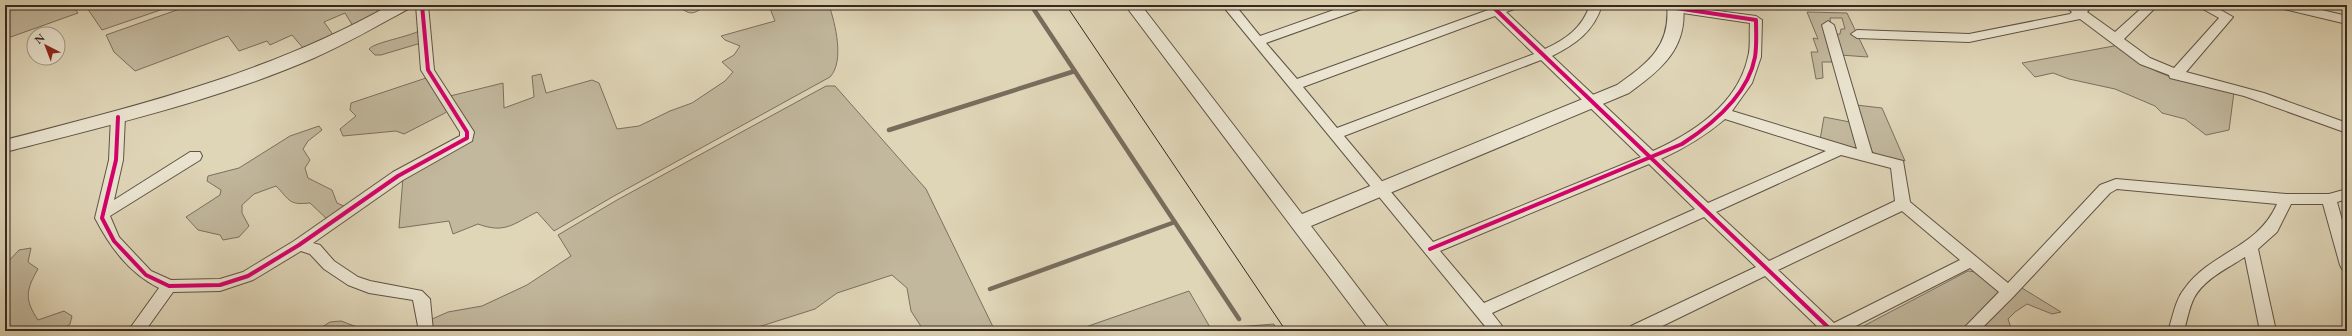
<svg xmlns="http://www.w3.org/2000/svg" width="2352" height="336" viewBox="0 0 2352 336" font-family="'EB Garamond',serif">
	<style>
		.green { fill: #c2b89e; stroke: #7b7060 }
		.lines { fill: none; stroke-linecap: round; stroke-linejoin: round }
		.stream { stroke: #786d5c; stroke-width: 4.5 }
		.minor-casing { stroke: #5f5446; stroke-width: 2 }
		.tertiary-casing { stroke: #5f5446; stroke-width: 2 }
		.minor { fill: #eae4d0; fill-rule: evenodd }
		.tertiary { fill: #eae4d0; fill-rule: evenodd }
		.tram { stroke: #342921; stroke-width: 1 }
		.cycleway-casing { stroke: #eae4d0; stroke-width: 6 }
		.cycleway { stroke: #d6006c; stroke-width: 4 }
	</style>
	<rect width="100%" height="100%" fill="#dfd5b7"/>
	<filter id="stains"><feTurbulence type="fractalNoise" baseFrequency=".005" numOctaves="4"/><feColorMatrix values="0 0 0 0 .2 0 0 0 0 .09 0 0 0 0 .02 0 0 0 .5 -.17"/></filter>
	<radialGradient id="worn" r=".72"><stop offset=".6" stop-color="#630" stop-opacity="0"/><stop offset="1" stop-color="#630" stop-opacity=".3"/></radialGradient>
	<path class="green" d="M8 5H72L78 13 5 39V7Z
		M85 5H175L102 30Z
		M191 5H372L380 14 353 26 345 13 324 22 334 36 304 49 292 35 270 45 267 41 239 51 228 36 135 71 114 52 106 35Z
		M677 5H707C692 15 691 16 677 5Z
		M772 5H829C835 23 845 61 830 77L614 196 554 231 537 212C513 224 505 234 478 224L453 234 449 221 399 228 403 177 472 137 474 134 450 96 503 83 504 108 534 97 532 76 541 74 546 93 592 80 599 83 617 129 639 126 670 111 692 103 725 81 733 72 722 62 734 55 740 46 725 40 721 36 775 21 771 11Z
		M1807 12 1847 13 1868 57 1840 55 1833 35 1840 34 1841 29H1845L1842 18H1830L1834 62H1822L1823 78 1816 79 1811 52H1818L1813 38 1818 39Z
		M421 30V43L381 55H375L369 49C375 42 409 37 421 30Z
		M2119 45 2156 71 2173 78 2234 92 2229 130 2206 135 2185 119 2162 113 2155 106 2115 89 2069 79 2053 73 2035 77 2022 63Z
		M426 78 447 111 445 113 404 134 396 131 343 136 340 129 356 116 350 110 351 103Z
		M826 86H835L926 189 995 331H924L911 311 907 288 892 275 837 293 815 309 752 329 723 327 719 331H430V320L448 312 482 306 527 285 571 256 558 235 617 200Z
		M1856 105 1882 108 1905 161 1876 155 1872 151Z
		M1824 117 1850 122 1858 146 1853 149 1820 140Z
		M319 126 322 130 308 141 303 149 310 160 305 168 308 178 332 190 337 203 346 207 328 220 310 203C288 205 291 201 276 186L254 194 242 205V213L249 226 239 237 223 240 220 235 198 230 186 217 220 195 221 190 207 181 208 176 239 168 290 136Z
		M31 248 28 262 38 269C26 290 24 299 38 320L64 311 72 316 70 324 60 331H5V265L19 250Z
		M1968 271 1976 272 1998 289 2000 298 1963 331H1854Z
		M2022 288 2061 312 2052 314 2027 304 2015 312 2008 319 2012 331H1976Z
		M1189 291 1211 329 1274 324 1276 331H1074Z
		M341 321 357 327 356 331H316L330 322Z"/>
	<g class="lines">
		<path class="stream" d="M1031 5 1239 319
			M889 130 1075 71
			M990 289 1175 222"/>
		<defs>
			<path id="minor" d="M416 5H428L434 70 474 132 472 141 403 180 313 243 320 245 334 261 358 277 370 281 422 291 430 299 433 331H417L418 326 413 300 369 293 348 285 324 269 310 254 301 251 253 280 220 291 173 292 145 331H128L159 288C129 273 110 247 95 218L109 160 111 117 113 114H123L125 117 123 160 114 200 190 152H200L202 156 200 160 110 216 119 237 151 271 171 280 220 279 243 272 294 241 393 172 460 136V132L421 70Z
				M1222 5H1235L1260 36 1348 5H1366L1364 8 1266 43 1297 79 1488 10 1485 5H1519L1517 8 1506 12 1545 49C1566 39 1582 28 1590 5H1602C1594 31 1576 44 1552 56L1653 151C1693 133 1738 104 1748 57 1751 47 1749 34 1750 23L1676 12 1670 8 1672 5 1756 16 1762 20 1761 57 1752 83 1732 111 1857 149 1822 25 1828 21 1834 25 1872 153 1903 161 1910 202 2008 283 2100 185 2116 179 2286 194H2329L2347 189V199L2337 202 2347 238V271L2342 269 2340 265 2323 204H2291L2277 232 2258 249 2276 331H2260L2245 257C2228 268 2204 279 2194 298 2189 308 2187 320 2184 331H2168C2173 317 2175 300 2185 288 2211 252 2258 248 2277 204L2117 189 2110 193 2014 296 1979 331H1961L1999 292 1970 268 1846 331H1822L1765 276 1652 331H1629L1631 326 1756 267 1704 217 1492 313 1506 331H1489ZM1495 16 1534 54 1337 128 1303 87ZM1541 60 1641 157 1433 242 1344 136ZM1725 119 1826 151 1708 203 1661 159C1685 148 1705 136 1725 119ZM1841 155 1891 168 1895 201 1769 261 1716 212ZM1649 164 1695 209 1484 303 1440 251ZM1902 211 1960 260 1834 323 1778 270Z
				M2064 5H2093L2087 12 2115 32 2145 5H2158L2124 39 2150 58 2174 68 2219 18 2196 5H2212L2233 17 2186 72 2264 93 2347 123V133L2244 96 2170 78 2169 75 2140 64 2080 19 1969 42 1857 38 1851 34 1857 30 1969 34 2070 14 2072 12Z
				M2278 5H2301L2347 16V24L2280 8Z"/>
			<path id="tertiary" d="M390 5H410L408 9C377 26 346 44 314 58 215 101 109 125 5 152V140C140 105 267 74 390 5Z
				M1125 5H1141L1302 214 1617 85C1648 63 1671 46 1667 5H1683C1688 48 1661 70 1629 93L1311 226 1391 331H1370Z"/>
		</defs>
		<use href="#minor" class="minor-casing"/>
		<use href="#tertiary" class="tertiary-casing"/>
		<use href="#minor" class="minor"/>
		<use href="#tertiary" class="tertiary"/>
		<path class="tram" d="M1066 5 1286 331"/>
		<defs>
			<path id="cycleway" d="M1491 5 1832 331
				M118 117 116 160 102 218 114 241 146 275 169 286 220 285 248 276 299 245 398 176 467 138V132L428 70 422 5
				M1430 249 1682 144C1713 124 1748 95 1755 57 1757 45 1756 32 1756 20L1676 8"/>
		</defs>
		<use href="#cycleway" class="cycleway-casing"/>
		<use href="#cycleway" class="cycleway"/>
	</g>
	<rect width="2352" height="336" fill="none" stroke="#dfd5b7" stroke-width="20"/>
	<rect x="6" y="6" width="2340" height="324" fill="none" stroke="#342921" stroke-width="2"/>
	<rect x="10" y="10" width="2332" height="316" fill="none" stroke="#342921"/>
	<g transform="translate(46 46) rotate(318)"><circle r="19" fill="#eae4d0" stroke="#a1998a"/>
	<path d="M0-3L7 15L0 10L-7 15Z" fill="#8f2418"/>
	<text y="-6" font-size="11" font-weight="bold" text-anchor="middle" fill="#342921">N</text>
	</g>
	<rect width="100%" height="100%" filter="url(#stains)"/>
	<rect width="100%" height="100%" fill="url(#worn)"/>
</svg>
